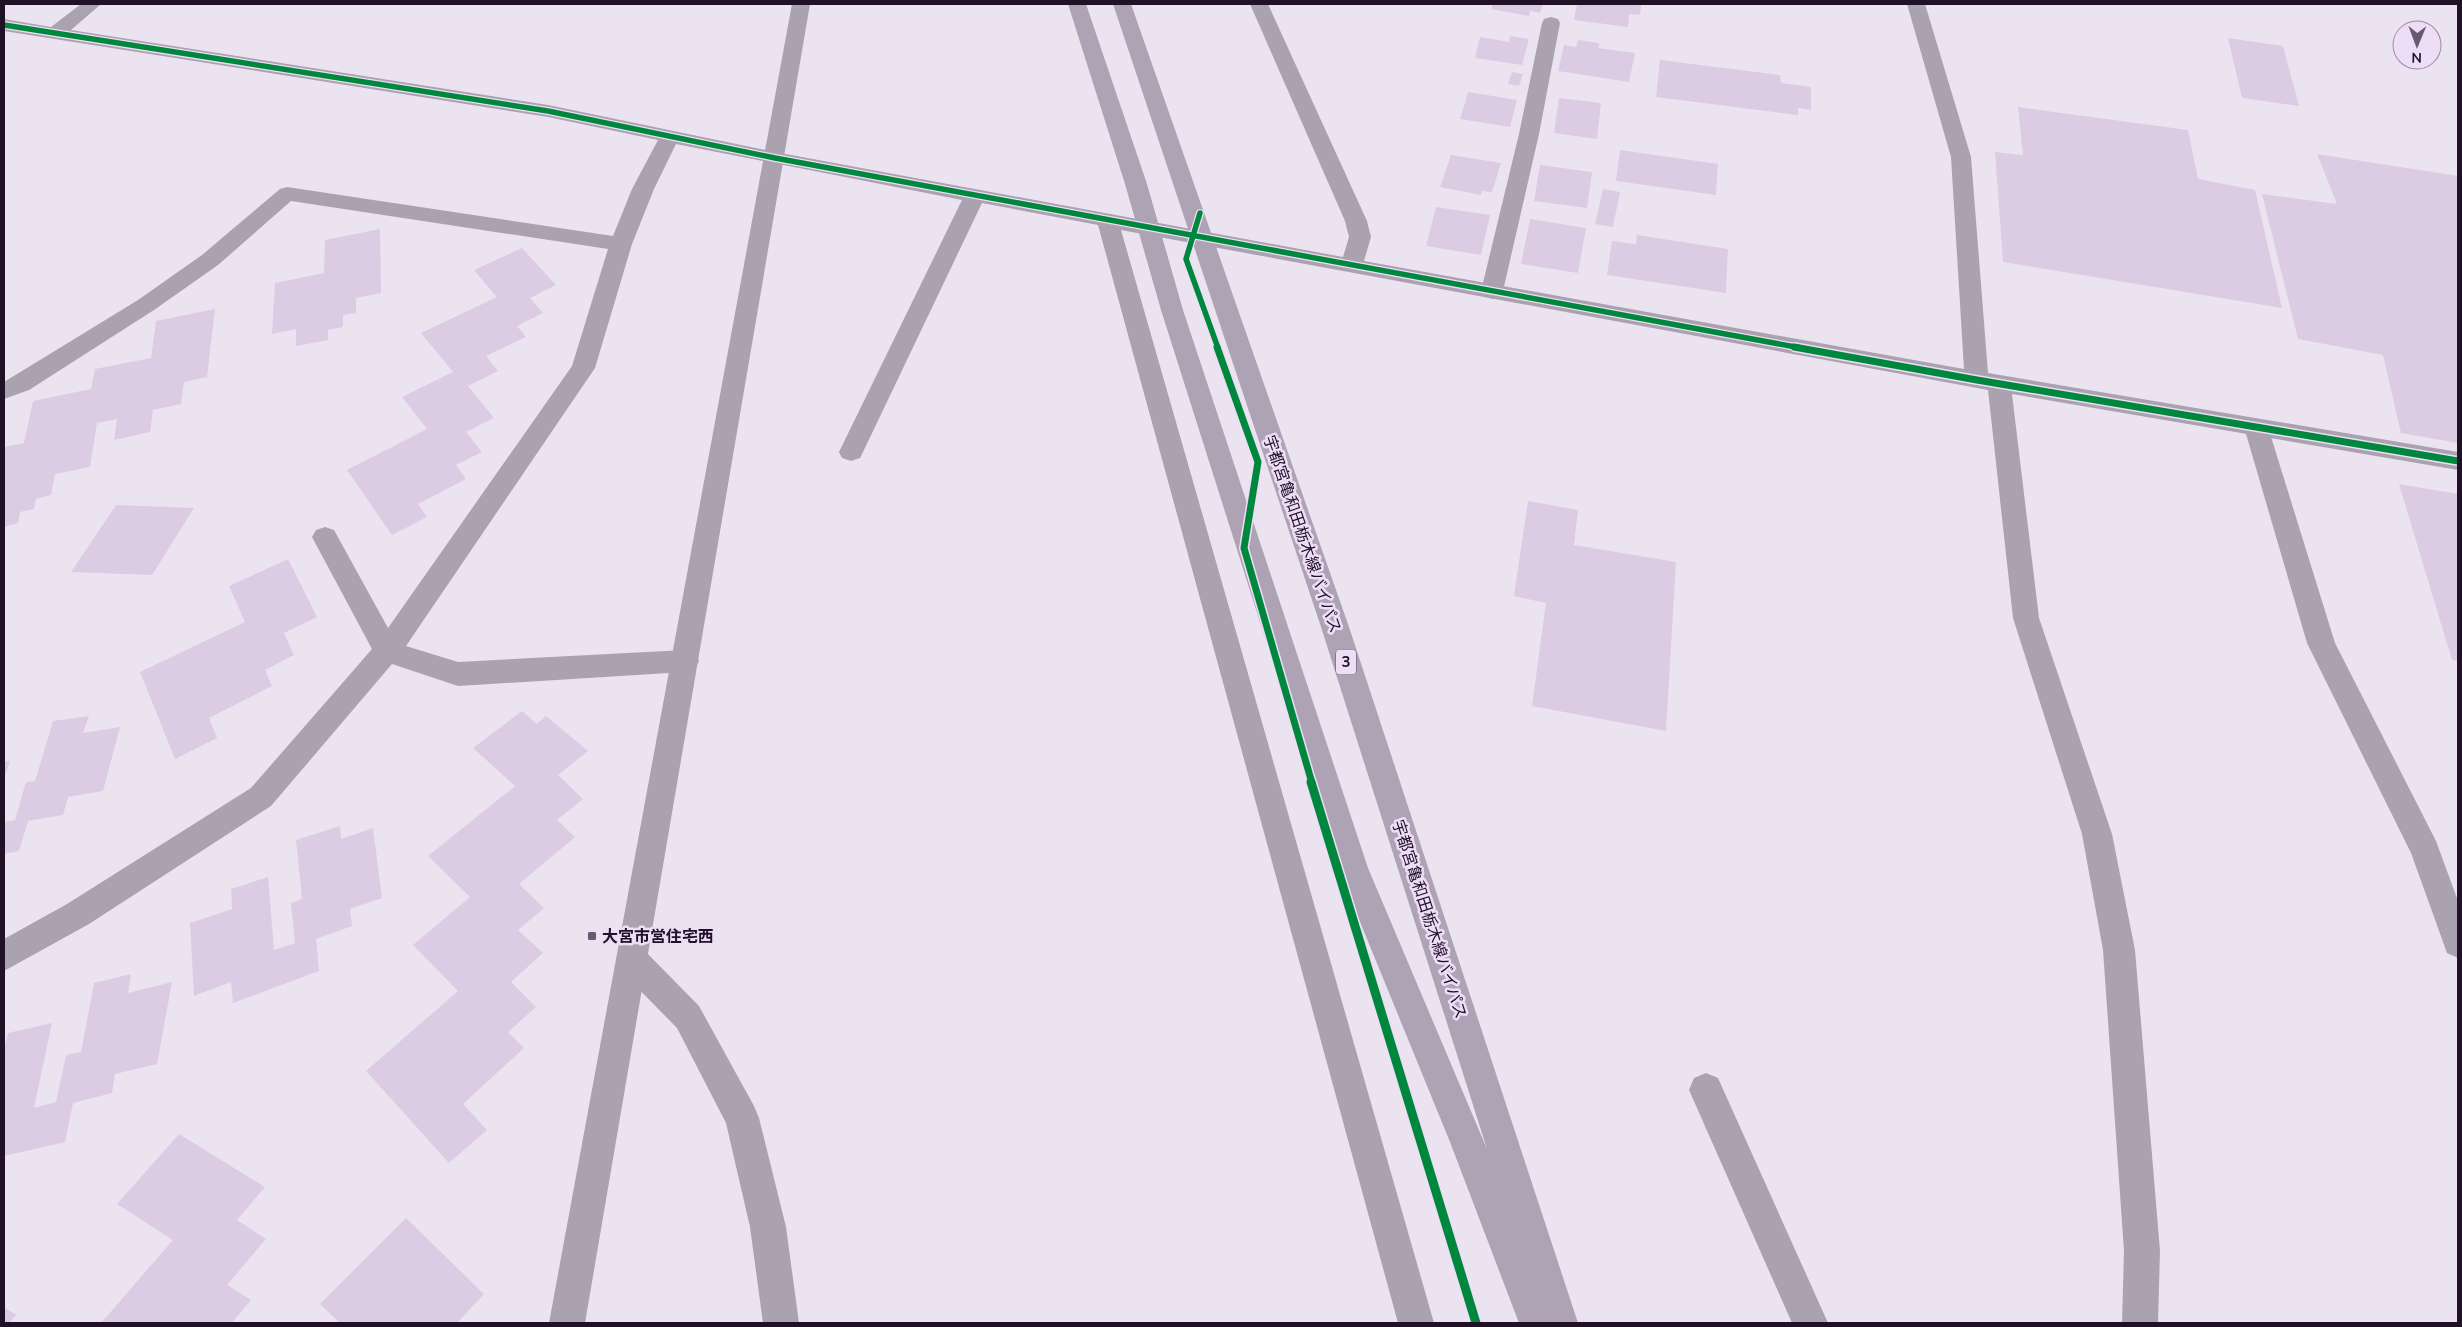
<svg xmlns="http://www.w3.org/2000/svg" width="2462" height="1327" viewBox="0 0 2462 1327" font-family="'Nunito Sans','Noto Sans JP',sans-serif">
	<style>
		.building { fill: #dbcce3 }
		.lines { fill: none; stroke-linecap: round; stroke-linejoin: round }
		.service { fill: #aba2af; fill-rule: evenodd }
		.minor { fill: #aba2af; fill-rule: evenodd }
		.tertiary { fill: #aba2af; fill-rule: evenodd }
		.primary { fill: #aea3b4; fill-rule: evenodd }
		.cycleway-far2-casing { stroke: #eeddf7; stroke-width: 8 }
		.cycleway-far1-casing { stroke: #eeddf7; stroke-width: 10 }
		.cycleway-casing { stroke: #eeddf7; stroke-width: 12 }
		.cycleway-far2 { stroke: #00873e; stroke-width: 5.5 }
		.cycleway-far1 { stroke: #00873e; stroke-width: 7 }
		.cycleway { stroke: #00873e; stroke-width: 9 }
		.poi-dot { fill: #675a6e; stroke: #eeddf7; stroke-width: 2 }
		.labels { text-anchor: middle; stroke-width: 5; stroke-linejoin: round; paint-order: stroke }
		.shield { fill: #eeddf7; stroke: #5e4e65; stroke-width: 1 }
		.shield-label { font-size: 15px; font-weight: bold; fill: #201127 }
		.street-label { font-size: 16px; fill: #201127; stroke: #eeddf7 }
		.poi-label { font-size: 16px; font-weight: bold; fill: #201127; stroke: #eeddf7; text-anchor: start }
	</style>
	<rect width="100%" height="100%" fill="#ece3f1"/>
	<path class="building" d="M1493 4H1543L1540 13 1530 11 1529 16 1491 9Z
		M1577 4H1634L1641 5 1640 15 1629 14 1628 27 1574 20Z
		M1510 36 1529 39 1522 65 1475 58 1480 37 1509 42Z
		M2228 38 2283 46 2299 106 2242 98Z
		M1578 40 1599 43 1598 48 1635 53 1629 82 1558 71 1564 45 1576 47Z
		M1660 60 1780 75 1781 83 1811 87V110L1798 108V115L1656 97Z
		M1512 72 1523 74 1519 86 1508 84Z
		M1468 92 1517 100 1510 127 1460 119Z
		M1559 98 1601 103 1597 139 1554 133Z
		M2018 107 2188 130 2198 179 2255 190 2282 308 2003 262 1995 152 2023 155Z
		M1620 150 1718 164 1716 195 1616 181Z
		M2317 154 2458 176V443L2401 433 2383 355 2298 339 2262 194 2337 204Z
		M1451 155 1501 163 1492 192 1482 191 1481 195 1440 187Z
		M1540 165 1592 172 1587 208 1534 201Z
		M1603 189 1620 192 1613 227 1595 224Z
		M1436 207 1490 215 1481 255 1426 246Z
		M1530 219 1586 228 1578 273 1521 264Z
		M380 229 381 293 356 298V313L343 315V327L328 330V340L296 346V329L272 334 275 283 324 273 325 240Z
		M1637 235 1728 249 1726 293 1607 275 1612 241 1636 244Z
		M522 248 556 285 530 298 543 313 517 326 526 337 486 356 498 371 468 386 494 418 466 432 482 452 456 465 466 479 418 504 427 517 392 535 347 470 427 429 402 397 453 372 421 333 497 297 474 270Z
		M215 309 207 377 184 382 181 404 153 410 150 432 114 440 117 419 97 423 90 467 55 474 51 495 36 499 34 509 20 512 18 523 4 527V447L24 443 33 401 91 389 95 369 151 358 156 321Z
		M2399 484 2458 494V661L2452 660Z
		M1528 501 1578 510 1574 545 1676 562 1666 731 1532 706 1546 603 1514 596Z
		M116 505 194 508 152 575 71 572Z
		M288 559 317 617 284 633 294 655 265 670 272 686 209 718 217 738 175 759 140 672 245 622 229 586Z
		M522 711 537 724 546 716 588 751 558 775 583 799 557 820 575 837 519 884 544 908 518 930 543 953 511 982 536 1007 508 1032 524 1048 463 1104 487 1130 449 1163 366 1071 458 991 413 945 470 897 428 856 515 786 473 748Z
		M89 716 83 733 120 727 103 791 68 797 63 815 28 821 19 851 4 854V822L15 820 26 782 35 781 53 721Z
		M10 761 4 779V762Z
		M340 826 341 839 373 828 382 898 350 909 352 926 316 939 319 971 233 1003 231 982 194 996 190 923 232 909 231 889 268 877 274 950 295 943 291 903 302 899 296 840Z
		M131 974 128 993 172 982 157 1064 115 1074 112 1093 73 1103 65 1142 4 1156V1049L8 1033 52 1023 34 1108 56 1102 66 1055 81 1052 94 983Z
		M179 1134 265 1187 237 1220 266 1239 227 1285 251 1300 232 1323H101L173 1240 117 1204Z
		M406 1218 484 1294 457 1323H340L320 1304Z
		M4 1307 16 1315 9 1323H4Z"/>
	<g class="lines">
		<path class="service" d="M1551 17 1558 19 1560 23 1539 134 1503 291 1500 296 1492 299 1484 296 1481 291 1519 134 1542 23 1544 19Z
			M2256 418 2265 421 2268 427 2335 643 2436 841 2458 901V958L2447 953 2411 853 2307 643 2244 427 2247 421Z
			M632 945 643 949 699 1006 754 1106 759 1118 786 1227 799 1323H763L750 1227 726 1123 677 1028 621 971 616 960 621 949Z"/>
		<path class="minor" d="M81 4H101L71 30 548 105 775 152 1343 257 1349 237 1345 221 1250 4H1268L1367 221 1371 237 1364 261 1964 369 1951 157 1907 4H1925L1971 157 1988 373 2458 452V470L2012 394 2039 618 2112 834 2135 950 2160 1251 2158 1323H2122L2124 1251 2103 950 2082 834 2013 618 1988 390 1121 230 1434 1323H1398L1098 225 982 203 863 452 860 458 851 461 842 458 839 452 962 200 676 144 654 189 632 244 595 368 406 646 458 662 685 650 695 653 699 661 695 669 685 672 458 686 392 664 271 806 89 924 4 971V939L67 904 251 788 372 649 312 537 316 530 325 527 334 530 388 628 572 366 608 249 291 201 218 265 154 310 29 390 4 399V382L138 300 202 255 280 189 287 187 613 236 632 189 658 140 548 117 4 31V19L51 27Z
			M1706 1073 1718 1078 1828 1323H1792L1689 1090 1694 1078Z"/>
		<path class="tertiary" d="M792 4H810L585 1323H549Z"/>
		<path class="primary" d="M1068 4H1086L1147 184 1183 310 1368 868 1487 1149 1321 627 1113 4H1131L1349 627 1578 1323H1519L1450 1142 1338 868 1161 310 1125 184Z"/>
		<defs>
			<path id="cycleway-far2" d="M4 25 548 111 775 158 1801 348
				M1200 213 1186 259 1218 348"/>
			<path id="cycleway-far1" d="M1217 347 1258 462 1244 548 1312 783
				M1794 347 1977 380 2458 461"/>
			<path id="cycleway" d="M1311 782 1476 1323"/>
		</defs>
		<use href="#cycleway-far2" class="cycleway-far2-casing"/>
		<use href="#cycleway-far1" class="cycleway-far1-casing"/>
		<use href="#cycleway" class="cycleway-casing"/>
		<use href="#cycleway-far2" class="cycleway-far2"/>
		<use href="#cycleway-far1" class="cycleway-far1"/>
		<use href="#cycleway" class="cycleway"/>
	</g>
	<rect class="poi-dot" x="587" y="931" width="10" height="10" rx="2.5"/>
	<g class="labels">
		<rect class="shield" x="1336" y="649.5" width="20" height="25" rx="4"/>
		<g class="shield-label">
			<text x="1346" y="667">3</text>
		</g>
		<g class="street-label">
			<text transform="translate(1303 534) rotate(71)" y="6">宇都宮亀和田栃木線バイパス</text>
			<text transform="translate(1430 919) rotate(72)" y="6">宇都宮亀和田栃木線バイパス</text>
		</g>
		<g class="poi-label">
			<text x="602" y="942">大宮市営住宅西</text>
		</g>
	</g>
	<rect width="2462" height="1327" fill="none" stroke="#201127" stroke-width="10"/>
	<g transform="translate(2417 45) rotate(181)"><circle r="24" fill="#eeddf7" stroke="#9c8ba4"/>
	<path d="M0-4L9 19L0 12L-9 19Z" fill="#675a6e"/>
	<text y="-8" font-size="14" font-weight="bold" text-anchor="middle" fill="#201127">N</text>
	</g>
</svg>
